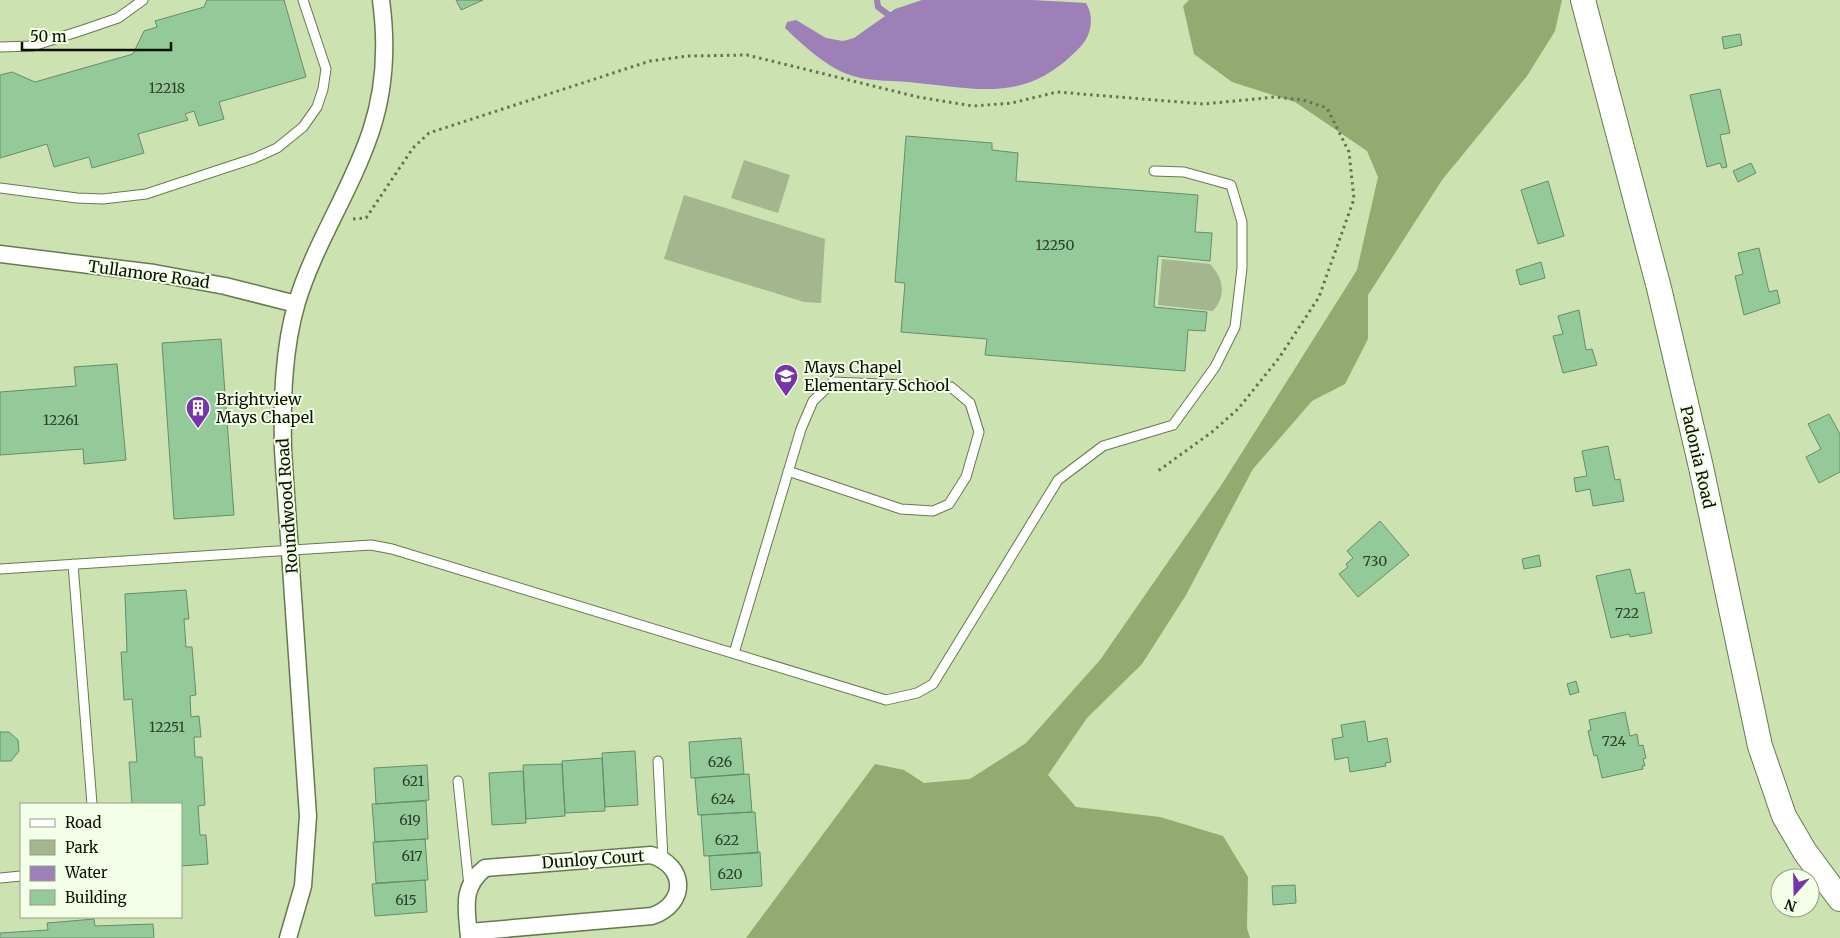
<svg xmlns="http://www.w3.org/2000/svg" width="1840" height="938" viewBox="0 0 1840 938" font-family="Merriweather,serif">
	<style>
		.green { fill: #a3b68d }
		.forest { fill: #91ab70 }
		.water { fill: #9c80b7 }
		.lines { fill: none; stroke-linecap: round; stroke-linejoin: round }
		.stream { stroke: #9c80b7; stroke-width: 6 }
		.building { fill: #94c99a; stroke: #658d6a }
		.lane-casing { stroke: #677a4e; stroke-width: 11 }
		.street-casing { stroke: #677a4e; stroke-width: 19 }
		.secondary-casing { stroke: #677a4e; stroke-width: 26 }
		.path { stroke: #667455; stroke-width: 3; stroke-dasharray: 2.5 4; stroke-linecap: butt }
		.lane { stroke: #fff; stroke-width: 9 }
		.street { stroke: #fff; stroke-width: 16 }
		.secondary { stroke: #fff; stroke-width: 24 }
		.labels { text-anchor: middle; stroke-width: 4; stroke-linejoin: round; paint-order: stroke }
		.number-label { font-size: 14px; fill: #2c3f28 }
		.street-label { font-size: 16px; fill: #0a1102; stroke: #f3ffe6 }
		.poi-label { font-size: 16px; fill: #0a1102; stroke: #f3ffe6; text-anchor: start }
	</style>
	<rect width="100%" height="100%" fill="#cce2b1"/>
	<path class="green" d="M744 160 790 175 778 213 731 198Z
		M684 195 825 239 821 303 804 302 664 259Z
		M1162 259 1210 264C1223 278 1227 295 1213 311L1158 305Z"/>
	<path class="forest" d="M1189 0H1562L1555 31 1527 76 1442 180 1368 295V339L1345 384 1312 401 1253 469 1186 595 1142 664 1087 718 1048 775 1076 807 1160 817 1223 836 1248 877 1247 928 1250 938H746L875 764 904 770 924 783 970 779 1026 743 1100 660 1222 484 1357 270 1378 177 1367 151 1295 102 1232 82 1194 54 1183 6Z"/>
	<path class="water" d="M922 0H1032L1086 3C1094 16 1092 33 1082 45 1029 102 986 90 917 83 897 80 872 82 853 76 827 68 804 46 785 28L787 22 796 20 826 38 843 41 854 38 895 9Z"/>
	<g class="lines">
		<path class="stream" d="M877 0 878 7 893 18"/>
	</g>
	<path class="building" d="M207 0H284L306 77 219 102 224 119 199 126 194 111 185 114 188 120 138 134 144 153 92 168 89 157 54 167 47 144 0 158V75L12 72 35 82 133 54 144 31 157 27 155 21 204 7Z
		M456 0H483L461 10Z
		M1740 34 1742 45 1724 49 1722 37Z
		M1720 89 1730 133 1720 135 1727 167 1722 168 1720 163 1707 167 1690 95Z
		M906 136 992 143V150L1018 153 1016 181 1198 195 1195 232 1212 233 1210 261 1158 256 1154 307 1207 312 1205 331 1188 330 1185 371 985 355 987 339 901 332 905 283 895 282Z
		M1751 163 1756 173 1738 182 1733 171Z
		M1548 181 1564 236 1538 244 1521 190Z
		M1759 248 1769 292 1777 290 1780 303 1744 315 1735 276 1743 274 1738 253Z
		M1541 262 1545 278 1520 285 1516 270Z
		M1579 310 1586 350 1592 349 1597 365 1563 373 1553 336 1563 334 1558 316Z
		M221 339 234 515 174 519 162 343Z
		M117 364 126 460 84 464 83 449 0 455V392L76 386 74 367Z
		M1829 414 1840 434V472L1819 483 1806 457 1821 449 1808 424Z
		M1608 446 1615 480 1620 479 1624 501 1593 506 1590 489 1576 492 1574 478 1587 476 1582 451Z
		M1380 521 1409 555 1358 597 1339 574 1348 567 1346 564 1353 558 1347 551Z
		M1539 555 1541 566 1524 569 1522 559Z
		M1630 569 1636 594 1644 592 1652 633 1630 637 1629 634 1611 638 1596 576Z
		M186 590 189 619H184L186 647H192L196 695 190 696 191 717 199 716 201 737H194L195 757H202L205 805 198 806 200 835H206L208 864 181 866V804H132L129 762H137L132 699 124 700 121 652H127L125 594Z
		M1576 681 1579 692 1570 695 1567 684Z
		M1625 712 1630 736 1637 734 1639 746 1643 745 1646 758 1643 759 1645 766H1642L1643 769 1602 778 1597 755 1594 756 1588 731 1591 730 1589 720Z
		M1365 721 1368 742 1387 738 1391 762 1385 763 1386 766 1350 772 1348 757 1335 760 1332 739 1343 737 1341 725Z
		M0 732H9L18 740 19 751 11 761H0Z
		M741 738 744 774 691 778 689 742Z
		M635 751 638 805 605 807 602 753Z
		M602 758 605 811 565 813 562 761Z
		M562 764 565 816 526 819 523 765Z
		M427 765 429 800 376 804 374 768Z
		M523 771 526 823 492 825 489 773Z
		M749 774 752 812 698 815 695 778Z
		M426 801 428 839 375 842 372 804Z
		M755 812 758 853 704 856 701 815Z
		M425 839 428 880 376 883 373 842Z
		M760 852 762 886 711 890 709 856Z
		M425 880 427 912 375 916 372 884Z
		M1295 885 1296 903 1273 905 1272 886Z
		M94 919 95 926 153 924 154 938H0V933L48 930 47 923Z"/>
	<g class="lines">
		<defs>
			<path id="lane" d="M0 47 33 46 83 30 118 18 143 0
				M0 188 77 198 103 199 146 194 255 158 277 148 303 127 317 107 323 89 326 69 303 0
				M73 564 92 804
				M0 569 371 545 392 549 886 700 917 693 933 684 1058 480 1103 446 1173 425 1215 367 1235 327 1242 268V222L1231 185 1184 172 1154 171
				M734 653 801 429 813 401 833 382 951 387 970 403 979 432 966 477 949 504 933 511 901 509 788 471
				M658 761 663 859
				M458 781 469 886
				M0 878 21 876"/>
			<path id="street" d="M0 254 154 273 225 286 296 304
				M469 932 652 916C687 904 687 866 651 855L485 868C460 888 467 909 469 938
				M288 938 303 886 308 816 283 450C282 402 283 349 297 302 315 243 351 191 371 131 385 89 387 44 381 0"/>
			<path id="secondary" d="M1583 0 1659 288 1701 467 1760 746 1784 816 1805 852 1840 899"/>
		</defs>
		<use href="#lane" class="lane-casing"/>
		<use href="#street" class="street-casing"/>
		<use href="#secondary" class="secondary-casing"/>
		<path class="path" d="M353 219 366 218 413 148 429 133 650 61 688 56 747 55 918 97 973 106 1012 103 1057 92 1204 104 1275 97 1303 100 1327 108 1349 152 1354 199 1319 297 1279 358 1238 409 1212 432 1158 471"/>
		<use href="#lane" class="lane"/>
		<use href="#street" class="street"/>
		<use href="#secondary" class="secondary"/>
	</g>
	<defs>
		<symbol id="school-pin" viewBox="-11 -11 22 30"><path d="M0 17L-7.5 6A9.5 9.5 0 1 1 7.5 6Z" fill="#7835a9" stroke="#f3ffe6"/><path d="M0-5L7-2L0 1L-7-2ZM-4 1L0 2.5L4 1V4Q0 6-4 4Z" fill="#fff"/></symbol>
		<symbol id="building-pin" viewBox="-11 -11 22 30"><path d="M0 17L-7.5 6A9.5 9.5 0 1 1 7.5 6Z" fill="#7835a9" stroke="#f3ffe6"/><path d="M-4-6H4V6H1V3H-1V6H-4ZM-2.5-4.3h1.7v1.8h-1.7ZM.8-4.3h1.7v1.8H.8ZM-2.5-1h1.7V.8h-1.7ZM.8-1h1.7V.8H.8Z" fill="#fff"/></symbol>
	</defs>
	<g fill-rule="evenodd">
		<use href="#school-pin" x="772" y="362" width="28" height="38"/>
		<use href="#building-pin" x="184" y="394" width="28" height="38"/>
	</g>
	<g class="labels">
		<g class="number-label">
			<text x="167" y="93">12218</text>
			<text x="1055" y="250">12250</text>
			<text x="61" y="425">12261</text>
			<text x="1375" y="566">730</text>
			<text x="1627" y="618">722</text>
			<text x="167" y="732">12251</text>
			<text x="1614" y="746">724</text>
			<text x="720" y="767">626</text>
			<text x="413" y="786">621</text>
			<text x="723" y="804">624</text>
			<text x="410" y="825">619</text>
			<text x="727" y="845">622</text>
			<text x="412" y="861">617</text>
			<text x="730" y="879">620</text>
			<text x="406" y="905">615</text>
		</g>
		<g class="street-label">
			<text transform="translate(149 274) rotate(8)" y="6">Tullamore Road</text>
			<text transform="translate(1698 457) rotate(77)" y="6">Padonia Road</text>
			<text transform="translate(287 506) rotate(-94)" y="6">Roundwood Road</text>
			<text transform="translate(593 859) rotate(-4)" y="6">Dunloy Court</text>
		</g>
		<g class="poi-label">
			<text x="804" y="373">Mays Chapel<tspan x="804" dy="18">Elementary School</tspan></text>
			<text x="216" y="405">Brightview<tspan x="216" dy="18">Mays Chapel</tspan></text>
		</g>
	</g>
	<rect x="20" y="803" width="162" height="115" fill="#f3ffe6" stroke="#96a08b"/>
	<rect x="30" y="819" width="25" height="8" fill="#ffffff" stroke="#96a08b"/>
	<text x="65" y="828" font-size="15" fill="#0a1102">Road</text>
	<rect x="30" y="840" width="25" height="15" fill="#a3b68d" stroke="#96a08b"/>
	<text x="65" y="853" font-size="15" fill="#0a1102">Park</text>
	<rect x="30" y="866" width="25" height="15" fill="#9c80b7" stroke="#96a08b"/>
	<text x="65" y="878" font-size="15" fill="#0a1102">Water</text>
	<rect x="30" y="890" width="25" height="15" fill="#94c99a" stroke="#96a08b"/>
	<text x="65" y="903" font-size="15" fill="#0a1102">Building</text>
	<g transform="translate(1795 893) rotate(200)"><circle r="24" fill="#f3ffe6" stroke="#96a08b"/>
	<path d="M0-4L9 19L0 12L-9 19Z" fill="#7835a9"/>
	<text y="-8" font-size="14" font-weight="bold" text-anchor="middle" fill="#0a1102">N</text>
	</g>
	<path d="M22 42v8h149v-8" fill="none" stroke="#0a1102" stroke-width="2.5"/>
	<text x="30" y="42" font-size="15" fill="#0a1102" stroke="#f3ffe6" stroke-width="4" paint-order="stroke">50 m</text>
</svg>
